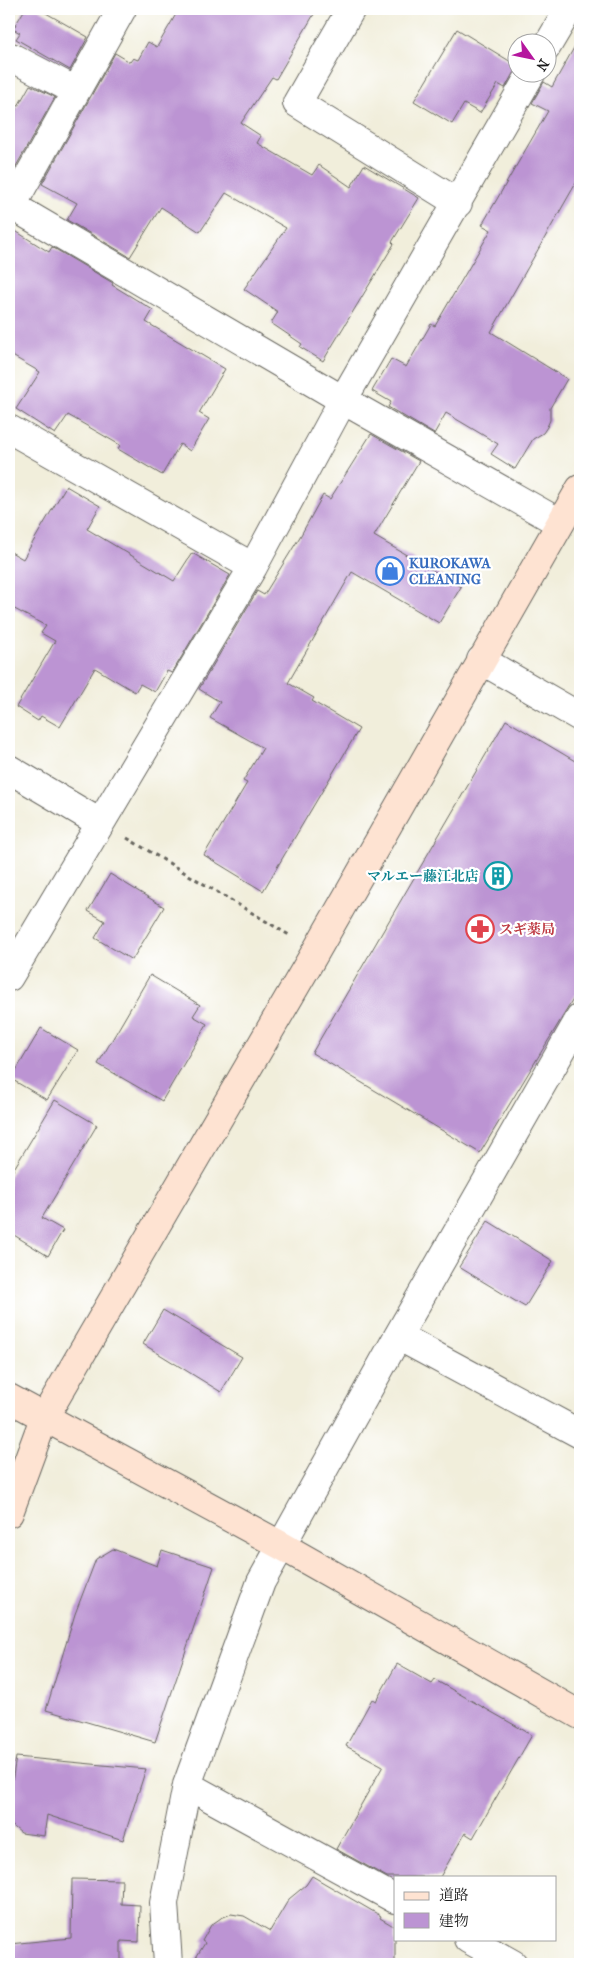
<svg xmlns="http://www.w3.org/2000/svg" width="589" height="1973" viewBox="0 0 589 1973" font-family="'IM FELL French Canon','Noto Serif JP',serif">
	<style>
		.building { fill: #bc94d3 }
		.lines { fill: none; stroke-linecap: round; stroke-linejoin: round }
		.street-casing { stroke: #67665f; stroke-width: 30 }
		.secondary-casing { stroke: #67665f; stroke-width: 30 }
		.path { stroke: #67665f; stroke-width: 3; stroke-dasharray: 4 4; stroke-linecap: butt }
		.street { stroke: #fff; stroke-width: 28 }
		.secondary { stroke: #fee3d2; stroke-width: 28 }
		.labels { text-anchor: middle; stroke-width: 4.5; stroke-linejoin: round; paint-order: stroke }
		.shop-label { font-size: 14px; font-weight: bold; fill: #366cbe; stroke: #fff; text-anchor: start }
		.culture-label { font-size: 14px; font-weight: bold; fill: #0d838f; stroke: #fff; text-anchor: end }
		.health-label { font-size: 14px; font-weight: bold; fill: #be3a42; stroke: #fff; text-anchor: start }
	</style>
	<rect width="100%" height="100%" fill="#fff"/>
	<filter id="ink" filterUnits="userSpaceOnUse"><feTurbulence type="fractalNoise" baseFrequency=".02" numOctaves="2"/><feDisplacementMap in="SourceGraphic" scale="10" xChannelSelector="R" yChannelSelector="G"/><feConvolveMatrix kernelMatrix="1 2 1 2 8 2 1 2 1" color-interpolation-filters="sRGB"/></filter>
	<filter id="wash" filterUnits="userSpaceOnUse"><feTurbulence type="fractalNoise" baseFrequency=".0096" numOctaves="4" result="noise"/><feDisplacementMap in="SourceGraphic" scale="20" xChannelSelector="R" yChannelSelector="G"/><feGaussianBlur stdDeviation="1.12" result="paint"/><feColorMatrix in="noise" values="0 0 0 0 0 0 0 0 0 0 0 0 0 0 0 0 0 1.4 0 .05"/><feComposite in="paint" operator="in"/></filter>
	<g filter="url(#wash)">
		<rect width="100%" height="100%" fill="#f1eedb"/>
		<g id="blocks">
			<path class="building" d="M25 9H39L88 37 70 70 16 39 20 33 13 29Z
				M179 9H317L276 79 272 77 241 123 261 136 257 143 312 175 319 165 351 187 364 165 419 198 392 242 394 244 323 361 300 347 302 344 271 323 278 312 244 289 286 228 226 193 200 232 161 207 130 257 67 220 77 203 42 184 115 53 130 62 133 58 138 60 148 42 157 47Z
				M457 29 516 65V68L505 88 498 84 480 113 464 104 452 124 414 101Z
				M580 37V176L491 332 567 379 550 408V420L547 427 543 433 533 439 515 469 491 454 498 444 446 413 434 434 388 407 391 402 372 391 391 359 406 367 431 324 435 326 491 230 482 225 548 111 532 103 544 82 552 87Z
				M30 85 55 97 15 168 9 165V122Z
				M9 227 49 252 52 247 113 283 112 285 153 310 146 322 225 369 199 413 209 419 190 451 180 444 162 475 118 449 120 445 68 415 55 434 16 409 40 372 9 354Z
				M371 434 419 461 374 536 461 587 439 623 352 572 288 683 314 698 312 701 359 729 263 891 204 855 247 783 243 781 263 748 210 718 220 702 199 689 257 591 264 595 301 535 323 495 330 499Z
				M66 486 100 506 87 529 174 581 192 553 230 575 172 673 167 671 155 692 140 684 135 692 95 668 60 727 41 716 38 721 16 707 55 641 41 633 46 626 9 606V551L23 559Z
				M506 720 580 764V988L480 1153 312 1053Z
				M110 874 164 907 132 960 95 938 105 921 88 911Z
				M150 975 200 1005 193 1016 207 1024 162 1101 98 1064Z
				M41 1028 78 1050 47 1100 11 1079Z
				M55 1100 97 1125 42 1218 63 1230 48 1256 9 1232V1177Z
				M488 1221 553 1261 525 1307 459 1267Z
				M163 1310 242 1357 221 1392 143 1344Z
				M113 1549 157 1566 162 1550 214 1567 155 1742 46 1710 75 1614 96 1559Z
				M397 1664 432 1684 435 1680 532 1735 473 1838 465 1833 440 1877H387L336 1849 383 1766 346 1746 372 1699 376 1701Z
				M16 1757 146 1769 123 1840 47 1815 44 1836 21 1833 9 1823V1802Z
				M312 1876 381 1916 380 1918 395 1927V1964H192L205 1943 202 1941 211 1925 221 1918 231 1914 244 1916 270 1931 289 1899 306 1885Z
				M72 1879 122 1880 121 1904 140 1905 139 1942 121 1941V1964H9V1944L71 1938Z"/>
		</g>
	</g>
	<g filter="url(#ink)">
		<use href="#blocks" fill-opacity="0" stroke="#67665f" stroke-width="1"/>
		<g class="lines">
			<defs>
				<path id="street" d="M351 9 297 103 458 203
					M546 48 569 9
					M9 61 11 57 76 91
					M9 204 343 400 560 523
					M9 211 122 9
					M9 429 253 567
					M481 660 580 717
					M9 769 100 823
					M9 977 253 567 343 400 532 72
					M398 1336 580 1434
					M187 1785 395 1899
					M468 1939 513 1964
					M168 1964 164 1903 187 1785 261 1582 398 1336 580 1018"/>
				<path id="secondary" d="M9 1398 282 1546 580 1715
					M9 1513 44 1418 316 951 580 489"/>
			</defs>
			<use href="#street" class="street-casing"/>
			<use href="#secondary" class="secondary-casing"/>
			<path class="path" d="M127 838 289 935"/>
			<use href="#street" class="street"/>
			<use href="#secondary" class="secondary"/>
		</g>
	</g>
	<defs>
		<symbol id="shop-ring" viewBox="-11 -11 22 22"><circle r="9.5" fill="#fff" stroke="#3f7fe0" stroke-width="1.5"/><path d="M-5-2.5h2.3a2.7 3.5 0 0 1 5.4 0H5L5.5 6h-11ZM-1.5-2.5h3a1.5 2.3 0 0 0-3 0Z" fill="#3f7fe0"/></symbol>
		<symbol id="building-ring" viewBox="-11 -11 22 22"><circle r="9.5" fill="#fff" stroke="#0f9aa8" stroke-width="1.5"/><path d="M-4-6H4V6H1V3H-1V6H-4ZM-2.5-4.3h1.7v1.8h-1.7ZM.8-4.3h1.7v1.8H.8ZM-2.5-1h1.7V.8h-1.7ZM.8-1h1.7V.8H.8Z" fill="#0f9aa8"/></symbol>
		<symbol id="pharmacy-ring" viewBox="-11 -11 22 22"><circle r="9.5" fill="#fff" stroke="#e0444e" stroke-width="1.5"/><path d="M-2-6h4v4h4v4h-4v4h-4v-4h-4v-4h4Z" fill="#e0444e"/></symbol>
	</defs>
	<g fill-rule="evenodd">
		<use href="#shop-ring" x="374" y="555" width="32" height="32"/>
		<use href="#building-ring" x="482" y="860" width="32" height="32"/>
		<use href="#pharmacy-ring" x="464" y="913" width="32" height="32"/>
	</g>
	<g class="labels">
		<g class="shop-label">
			<text x="409" y="568">KUROKAWA<tspan x="409" dy="16">CLEANING</tspan></text>
		</g>
		<g class="culture-label">
			<text x="479" y="881">マルエー藤江北店</text>
		</g>
		<g class="health-label">
			<text x="499" y="934">スギ薬局</text>
		</g>
	</g>
	<rect width="589" height="1973" fill="none" stroke="#fff" stroke-width="30"/>
	<rect x="394" y="1876" width="162" height="65" fill="#ffffff" stroke="#a4a4a4"/>
	<rect x="404" y="1892" width="25" height="8" fill="#fee3d2" stroke="#a4a4a4"/>
	<text x="439" y="1900" font-size="15" fill="#1c1c1c">道路</text>
	<rect x="404" y="1913" width="25" height="15" fill="#bc94d3" stroke="#a4a4a4"/>
	<text x="439" y="1926" font-size="15" fill="#1c1c1c">建物</text>
	<g transform="translate(532 58) rotate(123)"><circle r="24" fill="#ffffff" stroke="#a4a4a4"/>
	<path d="M0-4L9 19L0 12L-9 19Z" fill="#b5179e"/>
	<text y="-8" font-size="14" font-weight="bold" text-anchor="middle" fill="#1c1c1c">N</text>
	</g>
</svg>
